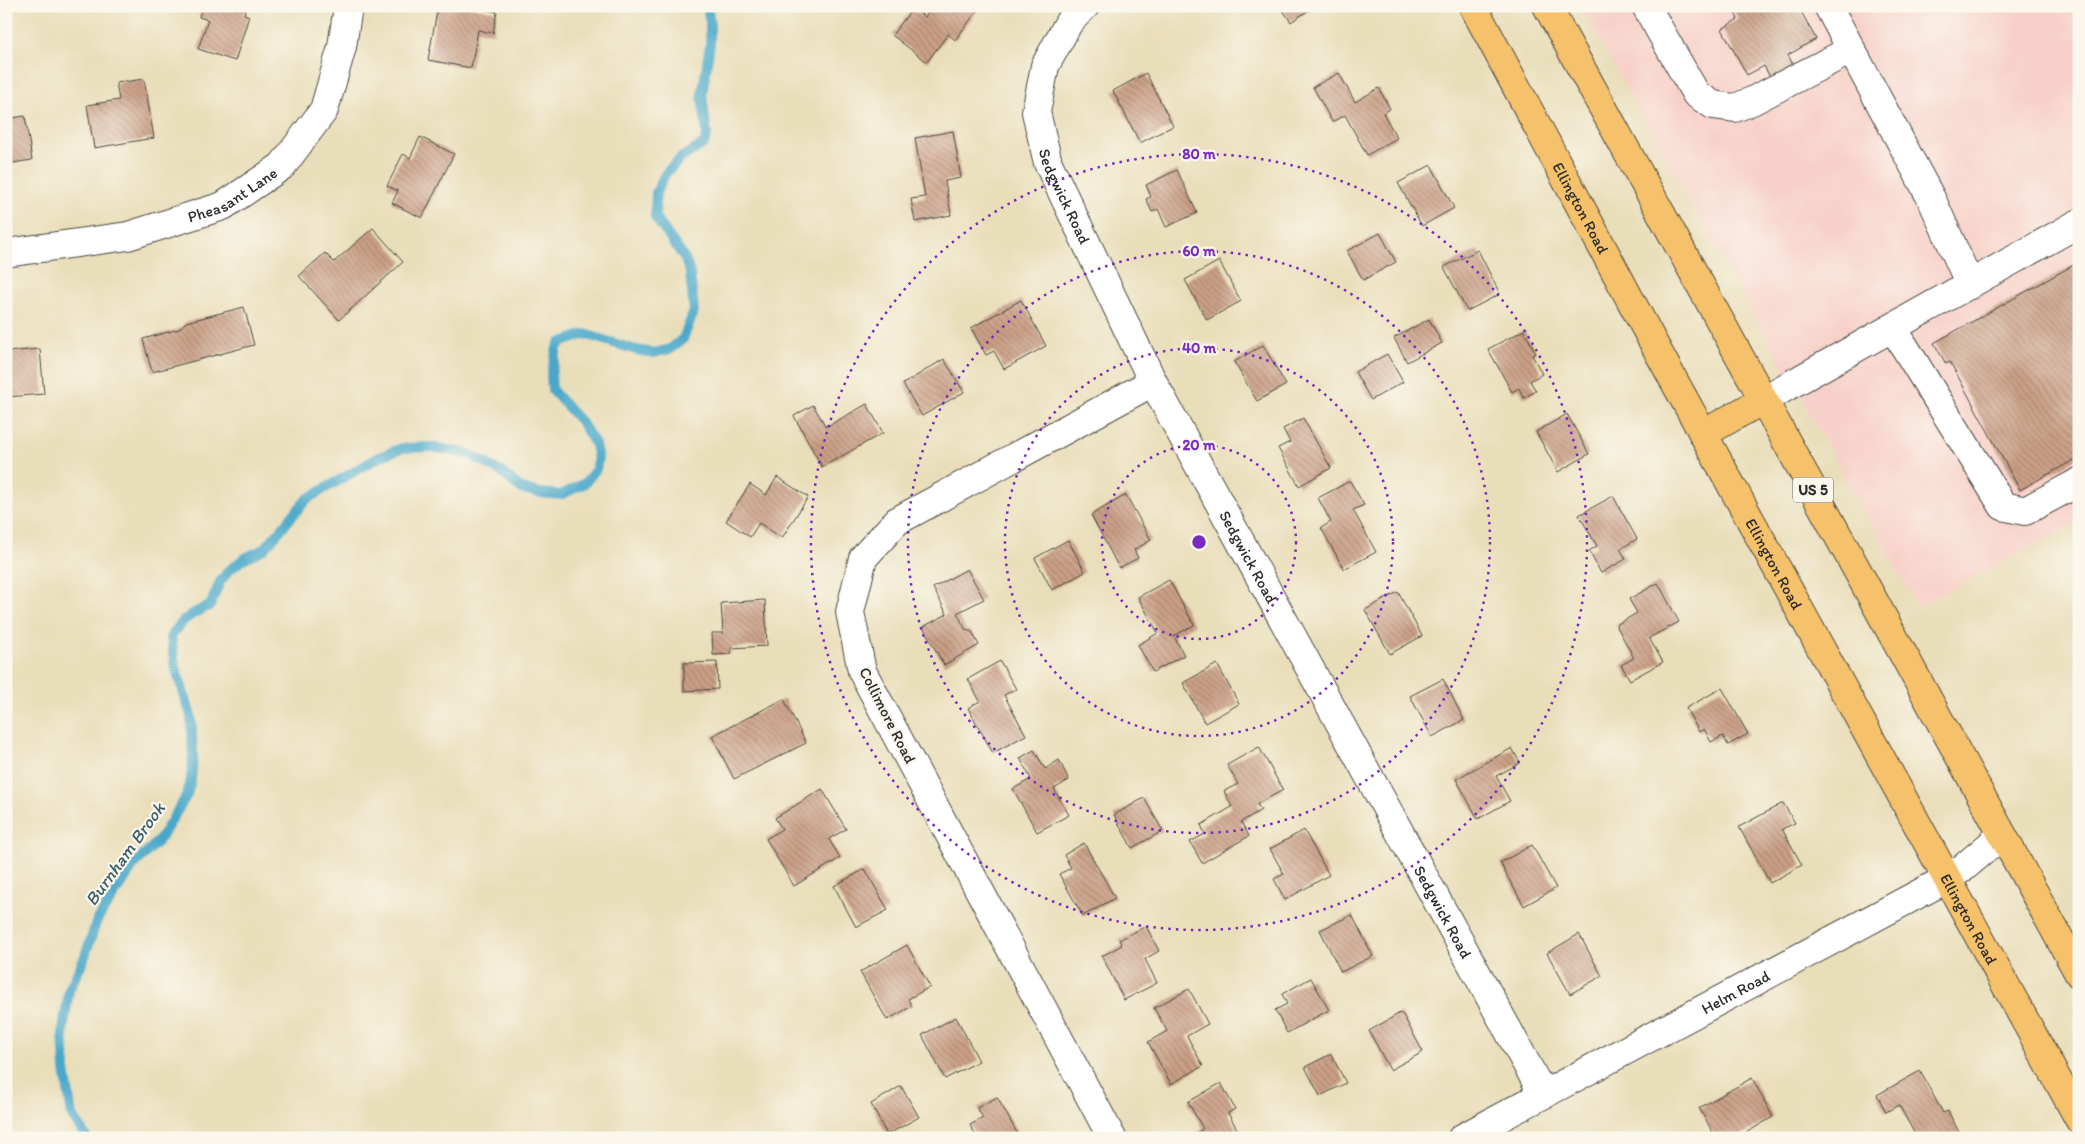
<svg xmlns="http://www.w3.org/2000/svg" width="2085" height="1144" viewBox="0 0 2085 1144" font-family="Itim,sans-serif">
	<style>
		.built { fill: #f7d1c9 }
		.lines { fill: none; stroke-linecap: round; stroke-linejoin: round }
		.stream { stroke: #4aa8c9; stroke-width: 10 }
		.building { fill: url(#building-back-hatch) }
		.minor-casing { stroke: #484640; stroke-width: 30 }
		.highway-casing { stroke: #484640; stroke-width: 30 }
		.minor { stroke: #fff; stroke-width: 28 }
		.highway { stroke: #f5c16b; stroke-width: 28 }
		.ring { fill: none; stroke: #7b2cbf; stroke-width: 2.5; stroke-dasharray: 2.5 5 }
		.labels { text-anchor: middle; stroke-width: 4.5; stroke-linejoin: round; paint-order: stroke }
		.shield { fill: #fbf7ec; stroke: #696865; stroke-width: 1 }
		.shield-label { font-size: 15px; font-weight: bold; fill: #2b2b2b }
		.street-label { font-size: 16px; fill: #2b2b2b; stroke: #fbf7ec }
		.water-label { font-size: 18px; font-style: italic; fill: #375d6a; stroke: #fbf7ec }
		.centre { fill: #7b2cbf; stroke: #fbf7ec; stroke-width: 2.5 }
		.ring-label { font-size: 15px; text-anchor: middle; font-weight: bold; fill: #7b2cbf; stroke: #fbf7ec; stroke-width: 4.5; stroke-linejoin: round; paint-order: stroke }
	</style>
	<defs>
		<pattern id="building-back-hatch" width="6" height="6" patternUnits="userSpaceOnUse" patternTransform="scale(1.25)"><rect width="6" height="6" fill="#cba087"/><path d="M-1 5l2 2M0 0l6 6M5-1l2 2" fill="none" stroke="#a5836f"/></pattern>
	</defs>
	<rect width="100%" height="100%" fill="#fbf7ec"/>
	<filter id="ink" filterUnits="userSpaceOnUse"><feTurbulence type="fractalNoise" baseFrequency=".02" numOctaves="2"/><feDisplacementMap in="SourceGraphic" scale="10" xChannelSelector="R" yChannelSelector="G"/><feConvolveMatrix kernelMatrix="1 2 1 2 8 2 1 2 1" color-interpolation-filters="sRGB"/></filter>
	<filter id="wash" filterUnits="userSpaceOnUse"><feTurbulence type="fractalNoise" baseFrequency=".0096" numOctaves="4" result="noise"/><feDisplacementMap in="SourceGraphic" scale="20" xChannelSelector="R" yChannelSelector="G"/><feGaussianBlur stdDeviation="1.12" result="paint"/><feColorMatrix in="noise" values="0 0 0 0 0 0 0 0 0 0 0 0 0 0 0 0 0 1.4 0 .05"/><feComposite in="paint" operator="in"/></filter>
	<g filter="url(#wash)">
		<rect width="100%" height="100%" fill="#e9deba"/>
		<path class="built" d="M1580 6H2079V522L1918 607Z"/>
		<g class="lines">
			<path class="stream" d="M87 1138 72 1116 65 1070 63 1031 69 990 84 959 97 920 135 864 160 839 187 795 191 779 193 756 191 716 175 666 171 636C182 620 192 612 210 606L220 582 228 571 245 558 264 549 307 499 379 457 402 448 433 447 469 454 501 472 522 489 541 493 561 495 585 483 596 469 598 460 595 444 582 423 552 390 551 375 557 348 560 343 585 334 636 350 654 353 670 349 683 339 694 311 690 273 685 259 655 217 656 193 665 174 681 158 704 144 707 134 702 95 710 44V22L707 6"/>
		</g>
		<g id="blocks">
			<path class="building" d="M202 6H247L244 14 249 16 235 61 198 49 208 20 199 17Z
				M438 6H467L497 12 493 33 478 30 471 68 428 60Z
				M933 6H981L955 40 948 34 927 62 892 35 913 8 925 17Z
				M1280 6H1315L1291 22Z
				M1731 6H1798L1816 39 1788 55 1796 71 1774 84 1764 66 1747 75 1722 29 1738 19Z
				M1146 73 1173 126 1140 143 1113 91Z
				M1339 73 1355 102 1379 88 1390 109 1383 113 1397 138 1367 155 1345 115 1332 122 1313 87Z
				M144 79 154 138 94 148 87 105 119 100 116 83Z
				M25 116 32 160 6 164V119Z
				M953 131 961 178 945 181 951 215 915 222 911 199 925 197 915 138Z
				M420 137 454 154 422 218 392 203 398 191 387 186 403 154 410 158Z
				M1431 165 1454 208 1422 226 1398 183Z
				M1177 170 1197 213 1166 227 1158 209 1152 212 1146 199 1151 197 1146 185Z
				M373 228 403 262 339 320 299 276 325 253 334 262Z
				M1380 233 1396 262 1363 280 1347 251Z
				M1478 250 1500 294 1467 311 1444 267Z
				M1219 261 1241 301 1207 320 1185 280Z
				M2079 262V457L2020 490 1950 362 1946 364 1934 343Z
				M1021 300 1046 346 1004 369 994 351 986 355 971 328Z
				M244 307 254 345 152 372 143 339 179 329 186 322Z
				M1429 319 1442 343 1407 362 1394 338Z
				M1524 330 1536 353 1532 355 1542 374 1530 381 1536 391 1524 398 1519 388 1512 392 1488 349Z
				M1263 345 1286 385 1257 401 1234 362Z
				M40 349 44 394 6 397V352Z
				M1387 354 1403 382 1371 400 1355 372Z
				M944 359 964 392 922 416 903 384Z
				M867 404 883 433 822 467 794 416 813 405 826 427Z
				M1567 414 1589 454 1558 472 1536 432Z
				M1303 418 1331 468 1299 486 1278 448 1290 442 1283 429Z
				M777 477 808 497 782 538 759 523 750 537 726 521 750 484 766 495Z
				M1350 481 1364 505 1353 510 1376 552 1344 569 1321 528 1331 522 1318 498Z
				M1126 495 1151 540 1134 550 1138 558 1119 568 1091 515Z
				M1613 496 1637 539 1620 549 1626 559 1601 573 1589 551 1597 546 1579 515Z
				M1068 540 1085 572 1052 590 1035 558Z
				M967 569 984 599 957 613 966 630 972 632 979 645 944 665 923 627 947 614 933 588Z
				M1169 580 1194 625 1174 636 1184 655 1153 672 1138 645 1158 633 1138 597Z
				M1658 583 1679 622 1649 638 1663 662 1630 680 1621 665 1634 658 1616 625 1637 613 1629 599Z
				M1398 592 1422 636 1390 654 1365 610Z
				M765 600 767 646 731 648V654L713 655 712 633H723L721 603Z
				M1000 661 1016 689 1004 695 1026 735 993 753 968 708 980 701 968 679Z
				M717 662 718 689 684 691V663Z
				M1217 664 1239 704 1205 723 1183 683Z
				M1443 679 1464 720 1432 737 1410 696Z
				M1722 688 1748 734 1728 745 1723 736 1711 742 1704 729 1699 732 1686 708Z
				M784 699 806 743 734 779 712 736Z
				M1259 747 1283 790 1257 804 1261 810 1241 822 1249 836 1202 863 1190 842 1205 834 1201 825 1232 807 1224 791 1238 784 1227 765Z
				M1512 748 1520 763 1496 776 1510 801 1478 819 1456 779Z
				M1034 750 1045 769 1059 760 1069 780 1054 789 1069 815 1037 832 1013 789 1031 779 1020 758Z
				M822 789 846 829 829 839 840 858 794 886 766 839 782 829 775 818Z
				M1144 798 1163 831 1132 848 1114 815Z
				M1783 803 1795 823 1782 829 1802 865 1770 883 1739 827Z
				M1304 830 1329 875 1285 900 1274 879 1284 874 1270 849Z
				M1084 843 1115 898 1083 916 1059 874 1071 868 1064 855Z
				M1532 845 1556 888 1524 906 1500 863Z
				M865 869 888 910 856 927 834 886Z
				M1352 915 1373 956 1341 972 1320 930Z
				M1146 926 1159 951 1145 959 1157 983 1124 1000 1102 956 1122 945 1119 940Z
				M1579 934 1602 976 1570 994 1547 953Z
				M907 945 930 987 908 999 912 1006 887 1020 860 972Z
				M1311 978 1329 1010 1287 1033 1275 1010 1287 1004 1282 994Z
				M1189 989 1208 1024 1187 1036 1203 1066 1171 1084 1148 1042 1167 1031 1154 1008Z
				M1400 1013 1403 1015 1423 1052 1390 1070 1369 1031Z
				M956 1017 979 1061 945 1079 922 1035Z
				M1331 1054 1346 1083 1320 1096 1305 1067Z
				M1920 1071 1943 1113 1948 1111 1962 1138H1917L1899 1105 1886 1112 1877 1095Z
				M1752 1078 1773 1117 1737 1138H1716L1699 1108Z
				M1221 1083 1235 1109 1228 1113 1242 1138H1199L1196 1133 1203 1129 1188 1102Z
				M901 1086 919 1117 887 1135 871 1104Z
				M997 1097 1020 1138H977L970 1125 983 1118 977 1108Z"/>
		</g>
	</g>
	<g filter="url(#ink)">
		<use href="#blocks" fill-opacity="0" stroke="#484640" stroke-width="1"/>
		<g class="lines">
			<defs>
				<g id="minor">
					<path id="s1" d="M1085 6 1069 22 1045 66 1036 112 1048 163 1153 382 1543 1094"/>
					<path d="M1646 6 1696 94 1713 105 1735 108 1752 101 1851 50"/>
					<path d="M1828 6 1932 200 1970 285"/>
					<path id="s2" d="M6 253 128 236 223 206 282 166 324 110 342 47 348 6"/>
					<path d="M1893 328 2003 506 2025 511 2079 482"/>
					<path d="M1763 400 2079 223"/>
					<path d="M1112 1138 862 671 850 612 863 558 897 521 1153 382"/>
					<path id="s3" d="M1462 1138 1939 883 1963 868 2002 835"/>
				</g>
				<g id="highway">
					<path id="s4" d="M1473 6 1661 357 2079 1119"/>
					<path d="M1547 6 2079 974"/>
					<path d="M1703 434 1763 400"/>
				</g>
			</defs>
			<use href="#minor" class="minor-casing"/>
			<use href="#highway" class="highway-casing"/>
			<use href="#minor" class="minor"/>
			<use href="#highway" class="highway"/>
		</g>
	</g>
	<g class="ring">
		<circle cx="1199" cy="542" r="97"/>
		<circle cx="1199" cy="542" r="194"/>
		<circle cx="1199" cy="542" r="291"/>
		<circle cx="1199" cy="542" r="388"/>
	</g>
	<g class="labels">
		<rect class="shield" x="1793" y="477.5" width="40" height="25" rx="4"/>
		<g class="shield-label">
			<text x="1813" y="495">US 5</text>
		</g>
		<g class="street-label">
			<text dy="6" stroke="none"><textPath href="#s2" startOffset="236">Pheasant Lane</textPath></text>
			<text dy="6" stroke="none"><textPath href="#s1" startOffset="209">Sedgwick Road</textPath></text>
			<text dy="6" stroke="none"><textPath href="#s4" startOffset="229">Ellington Road</textPath></text>
			<text dy="6" stroke="none"><textPath href="#s1" startOffset="614">Sedgwick Road</textPath></text>
			<text dy="6" stroke="none"><textPath href="#s4" startOffset="634">Ellington Road</textPath></text>
			<text transform="translate(888 715) rotate(63)" y="6">Collimore Road</text>
			<text dy="6" stroke="none"><textPath href="#s1" startOffset="1019">Sedgwick Road</textPath></text>
			<text dy="6" stroke="none"><textPath href="#s4" startOffset="1039">Ellington Road</textPath></text>
			<text dy="6" stroke="none"><textPath href="#s3" startOffset="310">Helm Road</textPath></text>
		</g>
		<g class="water-label">
			<text transform="translate(125 854) rotate(-54)" y="6">Burnham Brook</text>
		</g>
	</g>
	<circle cx="1199" cy="542" r="8" class="centre"/>
	<g class="ring-label">
		<text x="1199" y="159">80 m</text>
		<text x="1199" y="256">60 m</text>
		<text x="1199" y="353">40 m</text>
		<text x="1199" y="450">20 m</text>
	</g>
	<rect width="2085" height="1144" fill="none" stroke="#fbf7ec" stroke-width="25"/>
</svg>
